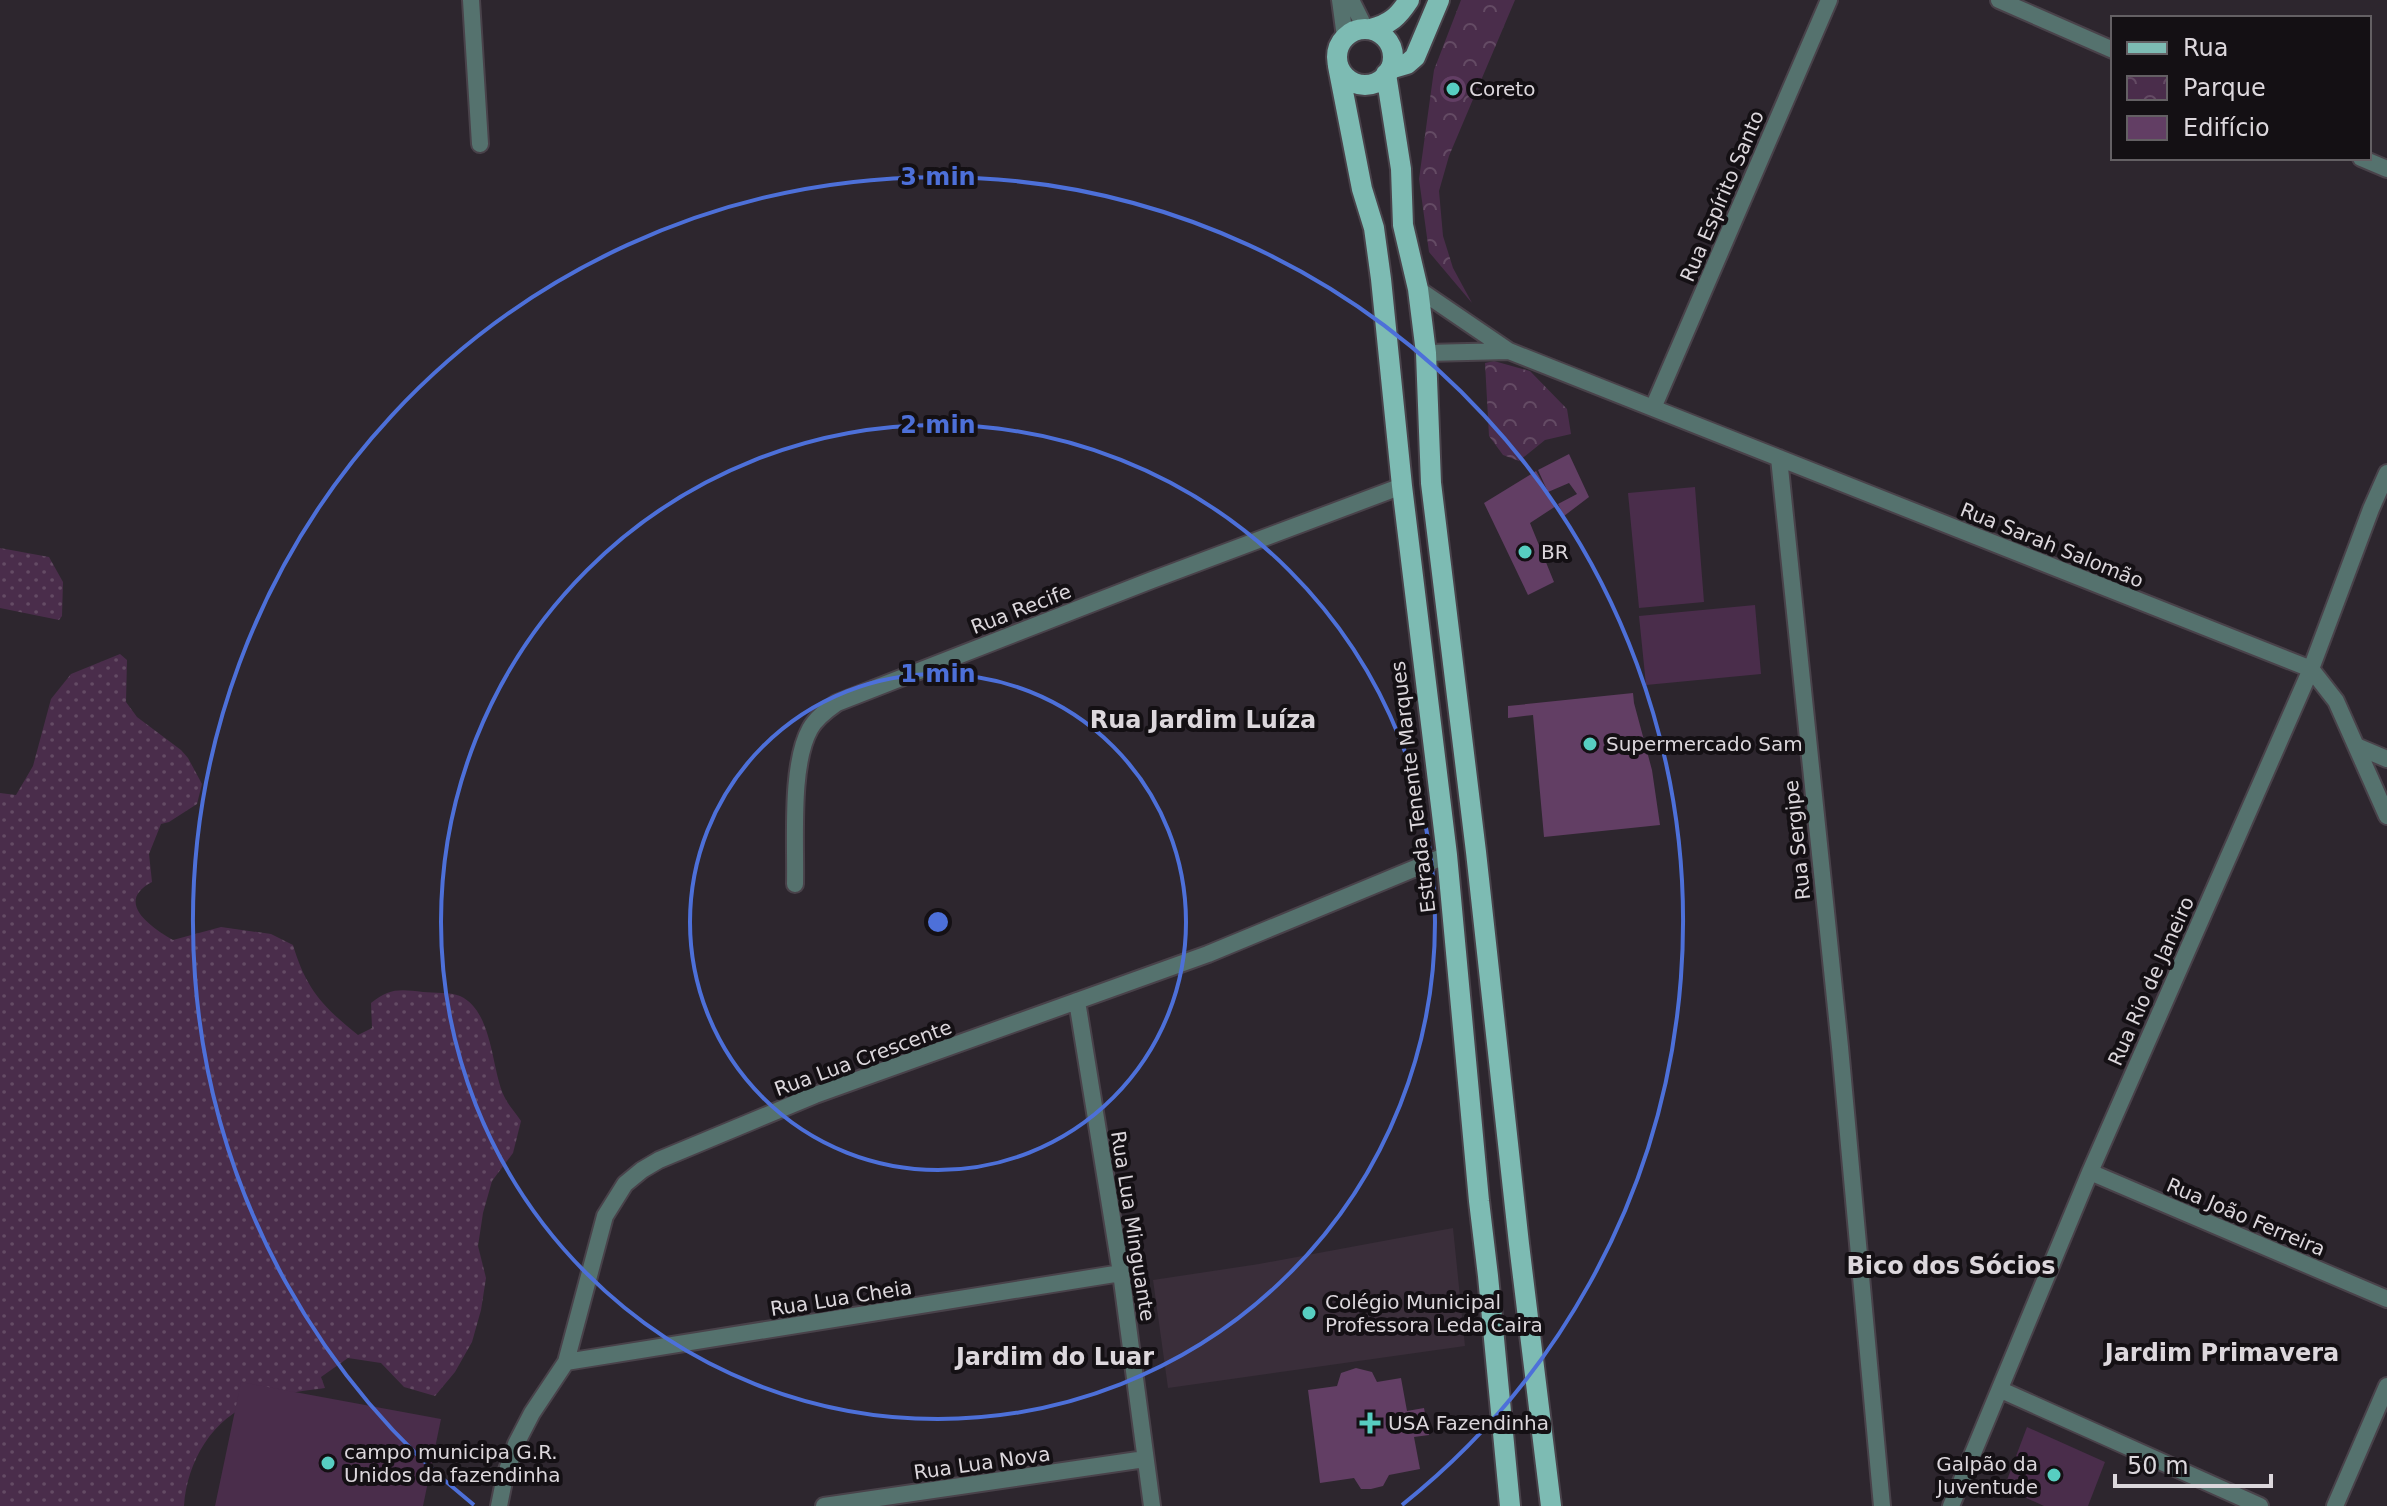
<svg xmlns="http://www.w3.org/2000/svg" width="2387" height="1506" viewBox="0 0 2387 1506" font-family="'DejaVu Sans',sans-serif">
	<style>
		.built { fill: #3a2e3a }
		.grass { fill: url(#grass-dots) }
		.park { fill: url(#park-crowns) }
		.garden { fill: #4a2d4b }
		.building { fill: #623e64 }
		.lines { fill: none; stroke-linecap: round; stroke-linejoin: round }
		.minor-casing { stroke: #49424a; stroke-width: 20 }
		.primary-casing { stroke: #49424a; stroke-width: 24 }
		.minor { stroke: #55726e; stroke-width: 16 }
		.primary { stroke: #7dbbb3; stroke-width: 20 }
		.ring { fill: none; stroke: #4d70d9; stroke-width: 4 }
		.poi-dot { fill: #57cec1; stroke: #141014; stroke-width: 3 }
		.labels { text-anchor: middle; stroke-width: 8; stroke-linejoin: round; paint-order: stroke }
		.poi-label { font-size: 20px; fill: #dcd7dc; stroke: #141014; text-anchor: start }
		.street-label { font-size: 20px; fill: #dcd7dc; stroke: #141014 }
		.quarter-label { font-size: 24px; font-weight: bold; fill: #dcd7dc; stroke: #141014 }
		.centre { fill: #4d70d9; stroke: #141014; stroke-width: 4 }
		.ring-label { font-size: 24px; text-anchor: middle; font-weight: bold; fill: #4d70d9; stroke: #141014; stroke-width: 8; stroke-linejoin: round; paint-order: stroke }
	</style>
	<defs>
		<pattern id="grass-dots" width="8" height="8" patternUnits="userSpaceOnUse" patternTransform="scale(2)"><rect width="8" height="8" fill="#4a2d4b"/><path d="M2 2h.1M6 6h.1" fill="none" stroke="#644b64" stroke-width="1.8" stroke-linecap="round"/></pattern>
		<pattern id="park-crowns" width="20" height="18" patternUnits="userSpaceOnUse" patternTransform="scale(2)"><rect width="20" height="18" fill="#4a2d4b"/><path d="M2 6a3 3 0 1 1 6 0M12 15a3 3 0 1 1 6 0" fill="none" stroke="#644b64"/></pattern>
	</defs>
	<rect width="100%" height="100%" fill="#2d262e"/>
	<path class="built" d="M1453 1228 1465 1346 1168 1388 1153 1280 1259 1264Z"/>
	<path class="grass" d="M0 548 49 557 63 582 62 616 59 620 0 608Z
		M120 654 127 660 126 702 137 717 181 750 188 758 202 784 197 804 169 822 161 824 149 854 152 882C114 902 151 927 173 940L221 927 271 934 293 945C306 989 323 1007 358 1035L372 1028 371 1003C389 988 400 989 423 992 434 993 450 992 460 996 493 1011 491 1068 504 1096 508 1105 516 1113 521 1121L513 1153 492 1181 483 1213 478 1246 486 1278 481 1310 472 1342 455 1372 435 1396 404 1387 381 1363 348 1358 321 1377 325 1388C302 1391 279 1394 258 1401 213 1416 187 1461 184 1506H0V793L16 795 33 766 51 699 71 674Z"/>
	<path class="park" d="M1461 0H1515L1449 156 1439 191 1443 236 1453 268 1472 303 1429 252 1419 179 1434 70Z
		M1494 361 1530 371 1567 409 1571 434 1545 440 1519 461 1503 455 1489 436 1485 363Z"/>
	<path class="garden" d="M1695 487 1704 602 1639 608 1628 493Z
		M1755 605 1761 674 1646 685 1639 616Z
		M241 1382 441 1419 423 1506H215Z
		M2027 1427 2105 1462 2088 1506H2044L2004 1488Z"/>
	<path class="building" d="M1440 89a13 13 0 1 1 26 0a13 13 0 1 1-26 0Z
		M1569 454 1589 497 1564 516 1558 504 1577 494 1569 483 1548 492 1556 506 1530 523 1554 582 1528 595 1484 503 1536 471 1547 490 1538 470Z
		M1633 693 1634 703 1652 770 1660 825 1544 837 1533 715 1508 718V706Z
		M1356 1368 1372 1372 1377 1382 1401 1378 1407 1411 1424 1408 1429 1435 1414 1437 1420 1469 1389 1475 1383 1486 1371 1489H1361L1354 1478 1320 1483 1308 1390 1337 1386 1341 1373Z"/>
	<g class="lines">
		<defs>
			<path id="minor" d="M471 0 480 144
				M1340 0 1345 37
				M1351 0 1365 28
				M1999 0 2113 50
				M2361 158 2387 169
				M1418 289 1509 351 2311 669 2336 701 2387 816
				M1426 353 1509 351
				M1653 408 1829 0
				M1779 458 1840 1047 1882 1506
				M2356 746 2387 759
				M795 884C796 841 790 765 810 729 816 718 827 710 837 703L1152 580 1402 486
				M1077 1001 1121 1273 1152 1506
				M2090 1172 2387 1299
				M566 1362 1121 1273
				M2001 1390 2260 1506
				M499 1506 505 1476 516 1444 532 1413 566 1362 605 1216 625 1184 642 1170 659 1160 815 1095 1208 954 1447 855
				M824 1506 1145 1459
				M1951 1506 2090 1172 2311 669 2371 509 2387 473
				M2335 1506 2387 1386"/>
			<path id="primary" d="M1371 29C1390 24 1398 17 1409 0
				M1337 57a28 28 0 1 1 56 0a28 28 0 1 1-56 0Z
				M1338 66 1362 189 1374 228 1381 279 1402 486 1447 855 1479 1201 1488 1276 1510 1506
				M1390 69 1407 64 1415 57 1439 0
				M1386 74 1401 169 1403 225 1418 289 1426 353 1431 483 1476 852 1519 1244 1551 1506"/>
		</defs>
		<use href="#minor" class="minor-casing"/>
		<use href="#primary" class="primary-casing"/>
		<use href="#minor" class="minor"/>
		<use href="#primary" class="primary"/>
	</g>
	<g class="ring">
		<circle cx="938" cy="922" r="248"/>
		<circle cx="938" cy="922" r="497"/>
		<path d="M474 1505A745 745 0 1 1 1402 1505"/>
	</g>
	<g class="poi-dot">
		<circle cx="1453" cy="89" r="8"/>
		<circle cx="1525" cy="552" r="8"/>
		<circle cx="1590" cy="744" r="8"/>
		<circle cx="1309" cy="1313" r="8"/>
		<path d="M1366 1411h8v8h8v8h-8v8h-8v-8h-8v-8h8z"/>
		<circle cx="328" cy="1463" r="8"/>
		<circle cx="2054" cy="1475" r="8"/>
	</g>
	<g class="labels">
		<g class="poi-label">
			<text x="1469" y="96">Coreto</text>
			<text x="1541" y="559">BR</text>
			<text x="1606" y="751">Supermercado Sam</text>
			<text x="1325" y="1309">Colégio Municipal<tspan x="1325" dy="23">Professora Leda Caira</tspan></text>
			<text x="1388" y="1430">USA Fazendinha</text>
			<text x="344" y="1459">campo municipa G.R.<tspan x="344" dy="23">Unidos da fazendinha</tspan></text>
			<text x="2038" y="1471" text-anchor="end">Galpão da<tspan x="2038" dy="23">Juventude</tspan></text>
		</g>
		<g class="street-label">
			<text transform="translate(1722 196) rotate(-67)" y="7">Rua Espírito Santo</text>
			<text transform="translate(2052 545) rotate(22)" y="7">Rua Sarah Salomão</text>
			<text transform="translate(1021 609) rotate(-21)" y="7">Rua Recife</text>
			<text transform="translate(1413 787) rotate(-97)" y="7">Estrada Tenente Marques</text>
			<text transform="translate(1797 840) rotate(-96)" y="7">Rua Sergipe</text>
			<text transform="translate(2151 981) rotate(-66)" y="7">Rua Rio de Janeiro</text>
			<text transform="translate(863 1058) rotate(-20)" y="7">Rua Lua Crescente</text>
			<text transform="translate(2246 1217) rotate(23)" y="7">Rua João Ferreira</text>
			<text transform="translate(1133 1226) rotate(81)" y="7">Rua Lua Minguante</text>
			<text transform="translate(841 1298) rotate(-9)" y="7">Rua Lua Cheia</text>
			<text transform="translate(982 1463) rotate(-8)" y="7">Rua Lua Nova</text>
		</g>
		<g class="quarter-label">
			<text x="1203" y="728">Rua Jardim Luíza</text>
			<text x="1951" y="1274">Bico dos Sócios</text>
			<text x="2222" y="1361">Jardim Primavera</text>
			<text x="1055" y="1365">Jardim do Luar</text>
		</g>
	</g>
	<circle cx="938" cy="922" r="12" class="centre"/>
	<g class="ring-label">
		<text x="938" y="185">3 min</text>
		<text x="938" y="433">2 min</text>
		<text x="938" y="682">1 min</text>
	</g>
	<rect x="2111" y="16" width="260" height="144" fill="#141014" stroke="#646064" stroke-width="2"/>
	<rect x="2127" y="42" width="40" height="12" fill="#7dbbb3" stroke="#646064" stroke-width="2"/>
	<text x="2183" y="56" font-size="24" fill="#dcd7dc">Rua</text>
	<rect x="2127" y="76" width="40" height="24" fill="url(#park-crowns)" stroke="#646064" stroke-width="2"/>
	<text x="2183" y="96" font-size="24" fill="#dcd7dc">Parque</text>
	<rect x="2127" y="116" width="40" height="24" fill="#623e64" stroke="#646064" stroke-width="2"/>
	<text x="2183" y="136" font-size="24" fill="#dcd7dc">Edifício</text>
	<path d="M2115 1474v12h156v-12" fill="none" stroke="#dcd7dc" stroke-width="4"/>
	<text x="2127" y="1474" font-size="24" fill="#dcd7dc" stroke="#141014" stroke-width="6" paint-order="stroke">50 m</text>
</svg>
